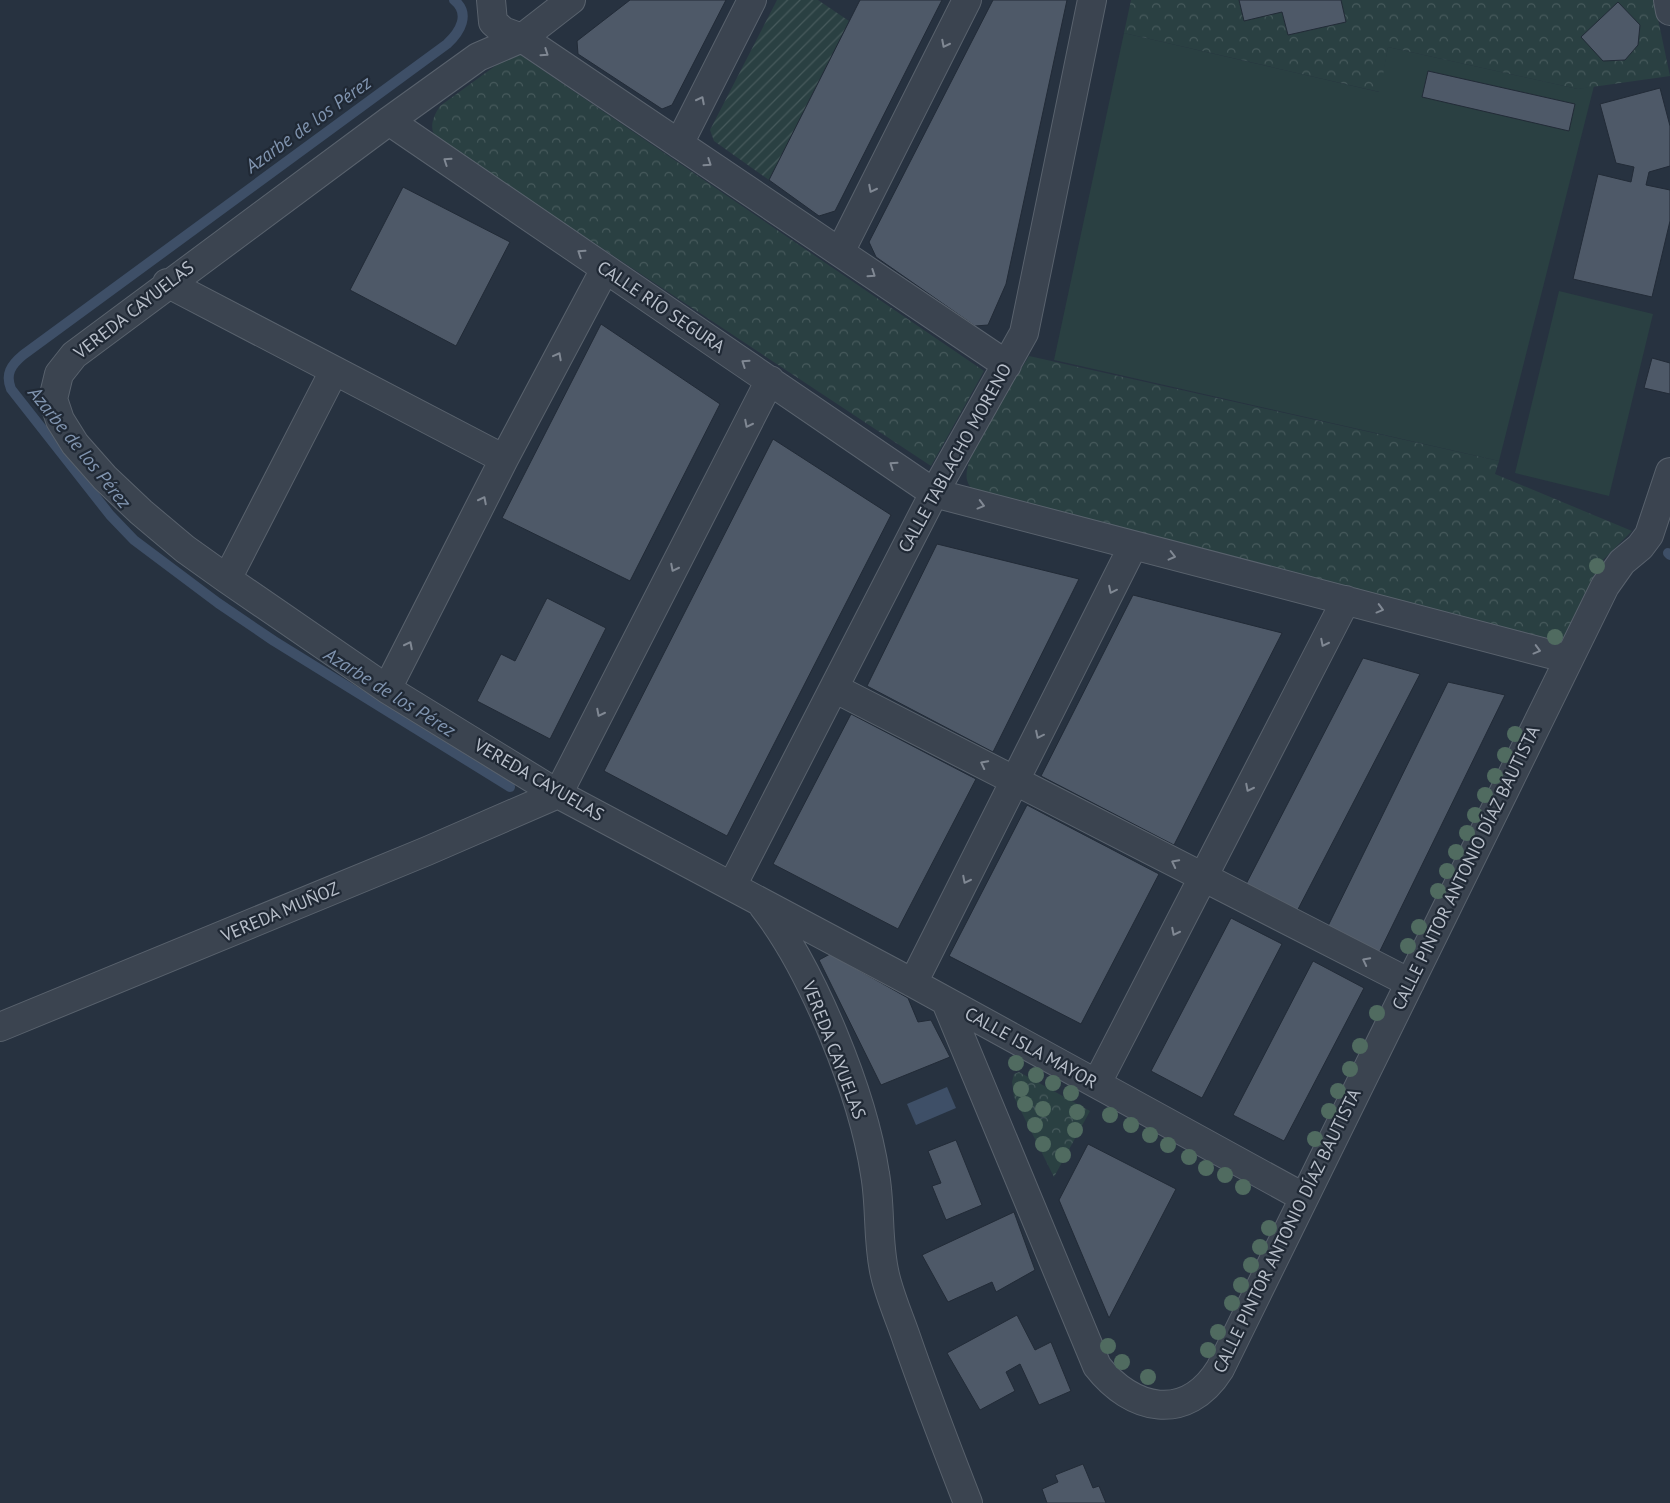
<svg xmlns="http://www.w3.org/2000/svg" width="1670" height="1503" viewBox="0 0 1670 1503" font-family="'PT Sans',sans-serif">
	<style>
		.grass { fill: #2a4042 }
		.forest { fill: url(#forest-crowns) }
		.garden { fill: url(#garden-furrows) }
		.water { fill: #3e4f67 }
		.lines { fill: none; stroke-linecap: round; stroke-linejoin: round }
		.stream { stroke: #3e4f67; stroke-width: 10 }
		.building { fill: #4e5968; stroke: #222b37 }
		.minor-casing { stroke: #59626d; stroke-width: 30 }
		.minor { stroke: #3b4450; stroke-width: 28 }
		.tree { fill: #506b60 }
		.oneway { stroke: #808893 }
		.labels { text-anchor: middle; stroke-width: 4.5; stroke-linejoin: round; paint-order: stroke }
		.street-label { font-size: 18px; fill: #b8bfca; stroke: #202935 }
		.water-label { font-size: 19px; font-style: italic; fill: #8195b0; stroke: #202935 }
	</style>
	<defs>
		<pattern id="forest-crowns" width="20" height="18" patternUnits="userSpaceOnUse" patternTransform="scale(1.25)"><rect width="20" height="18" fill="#2a4042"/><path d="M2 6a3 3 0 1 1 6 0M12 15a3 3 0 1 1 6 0" fill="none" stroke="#475a5c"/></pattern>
		<pattern id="garden-furrows" width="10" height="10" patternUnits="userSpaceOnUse" patternTransform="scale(1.25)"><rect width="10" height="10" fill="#2a4042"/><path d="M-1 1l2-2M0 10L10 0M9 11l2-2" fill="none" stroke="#475a5c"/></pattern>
	</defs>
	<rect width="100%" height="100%" fill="#273240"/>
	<path class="grass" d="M1124 33 1379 92 1388 47 1578 89 1594 86 1499 461 1054 360Z
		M1559 291 1653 314 1609 496 1515 473Z"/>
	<path class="forest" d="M1131 0H1654L1670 76 1578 89 1388 47 1380 92 1124 33Z
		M519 54 984 371 931 466 437 139C428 128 433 117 440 106L506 58Z
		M1029 356 1499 461 1495 474 1632 531 1601 562 1563 642 981 497C975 492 969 488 967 480 961 456 1015 380 1029 356Z
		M1019 1072 1090 1111 1054 1177 1014 1097 1012 1082 1014 1074Z"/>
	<path class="garden" d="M777 0H818L849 21 769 180 714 141 710 130Z"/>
	<path class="water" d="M947 1087 956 1108 916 1125 907 1104Z"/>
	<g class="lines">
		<path class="stream" d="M454 0C471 14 460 32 447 44L23 355C11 365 5 374 11 389L110 515 134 540 218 603 274 641 510 787
			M1668 553 1670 555"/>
	</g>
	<path class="building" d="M630 0H726L672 105 662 109 578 54 577 41Z
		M860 0H942L835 211 819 216 769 180Z
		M993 0H1067L1006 284 988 325 975 326 876 257 869 242Z
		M1239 0H1341L1346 22 1288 35 1282 12 1244 21Z
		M1618 2 1640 25 1638 45 1625 60 1603 61 1581 37Z
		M1428 71 1575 104 1569 131 1422 97Z
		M1660 88 1670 126V166L1649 172 1646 185 1670 190V221L1652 297 1573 279 1598 174 1631 182 1634 167 1616 163 1600 104Z
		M403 187 510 242 456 346 350 290Z
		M601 324 720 404 630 581 502 518Z
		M1652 358 1670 363V394L1644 388Z
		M773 439 891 515 727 836 604 771Z
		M937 544 1079 579 993 752 867 686Z
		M1133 595 1282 633 1174 845 1041 776Z
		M547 598 606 628 550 739 477 701 501 654 515 661Z
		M1363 658 1420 674 1295 915 1244 888Z
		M1448 682 1505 695 1377 957 1326 930Z
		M851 714 976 779 898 929 773 864Z
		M1027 805 1159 874 1081 1024 949 956Z
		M1231 918 1282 944 1202 1098 1151 1071Z
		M830 954 908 998 918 1022 931 1020 950 1057 881 1085 819 960Z
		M1313 961 1364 988 1284 1141 1233 1115Z
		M956 1140 982 1205 946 1220 932 1186 941 1183 928 1151Z
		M1088 1144 1176 1189 1109 1318 1059 1200Z
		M1014 1212 1035 1270 996 1292 992 1282 948 1302 922 1255Z
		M1017 1315 1035 1350 1051 1342 1071 1391 1039 1405 1020 1364 1006 1372 1015 1391 980 1410 947 1353Z
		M1083 1464 1093 1488 1099 1486 1106 1503H1047L1042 1489 1058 1482 1055 1475Z"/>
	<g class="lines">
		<defs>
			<path id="minor" d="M491 0 493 22 503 31 522 38 1007 365
				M571 0 522 38 478 57 389 121 74 355 59 374 53 399 60 420 75 444 105 478 141 512 185 549 227 579 387 689 558 794 913 983 1303 1197
				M1668 0 1670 11
				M389 121 934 493 1569 659
				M679 144 752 0
				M840 252 967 0
				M167 283 504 459
				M227 579 334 371
				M834 688 1410 983
				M387 689 504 459 605 269
				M732 886 934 493 1024 333 1092 0
				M763 906C813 970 863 1094 875 1174 881 1207 877 1242 885 1275 890 1297 900 1319 907 1340 926 1395 947 1449 968 1503
				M913 983 1133 546
				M946 1002 1097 1366C1132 1411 1186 1423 1220 1369L1605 586 1622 562 1640 547 1649 535 1670 472
				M0 1027 427 851 558 794 770 380
				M1097 1083 1346 600"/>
		</defs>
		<use href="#minor" class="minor-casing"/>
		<use href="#minor" class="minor"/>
	</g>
	<g class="tree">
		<circle cx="1597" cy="566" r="8"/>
		<circle cx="1555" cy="637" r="8"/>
		<circle cx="1515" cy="734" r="8"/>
		<circle cx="1505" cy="755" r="8"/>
		<circle cx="1495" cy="776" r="8"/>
		<circle cx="1485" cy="795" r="8"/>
		<circle cx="1475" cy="815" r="8"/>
		<circle cx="1467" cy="833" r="8"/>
		<circle cx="1456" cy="852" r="8"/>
		<circle cx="1447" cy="871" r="8"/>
		<circle cx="1438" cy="891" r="8"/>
		<circle cx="1419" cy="927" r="8"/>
		<circle cx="1408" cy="946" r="8"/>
		<circle cx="1377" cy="1013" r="8"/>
		<circle cx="1360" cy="1046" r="8"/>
		<circle cx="1016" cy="1063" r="8"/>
		<circle cx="1350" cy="1069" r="8"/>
		<circle cx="1036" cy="1075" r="8"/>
		<circle cx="1053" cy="1083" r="8"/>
		<circle cx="1021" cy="1089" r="8"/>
		<circle cx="1338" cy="1091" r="8"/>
		<circle cx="1071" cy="1093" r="8"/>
		<circle cx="1025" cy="1104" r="8"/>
		<circle cx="1043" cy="1109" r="8"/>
		<circle cx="1329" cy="1111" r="8"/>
		<circle cx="1077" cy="1112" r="8"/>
		<circle cx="1110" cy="1115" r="8"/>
		<circle cx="1035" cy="1125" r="8"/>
		<circle cx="1131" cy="1125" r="8"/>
		<circle cx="1075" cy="1130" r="8"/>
		<circle cx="1150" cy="1135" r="8"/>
		<circle cx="1315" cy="1139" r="8"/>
		<circle cx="1043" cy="1144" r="8"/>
		<circle cx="1168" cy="1145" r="8"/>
		<circle cx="1063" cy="1155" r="8"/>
		<circle cx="1189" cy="1157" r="8"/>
		<circle cx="1206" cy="1168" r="8"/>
		<circle cx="1225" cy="1175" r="8"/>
		<circle cx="1243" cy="1187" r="8"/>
		<circle cx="1269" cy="1228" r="8"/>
		<circle cx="1260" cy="1247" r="8"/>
		<circle cx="1251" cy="1265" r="8"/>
		<circle cx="1241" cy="1285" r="8"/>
		<circle cx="1232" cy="1303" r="8"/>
		<circle cx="1218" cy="1332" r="8"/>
		<circle cx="1108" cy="1346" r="8"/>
		<circle cx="1208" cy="1350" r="8"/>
		<circle cx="1122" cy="1362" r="8"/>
		<circle cx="1148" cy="1377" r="8"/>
	</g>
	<defs><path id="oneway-chevron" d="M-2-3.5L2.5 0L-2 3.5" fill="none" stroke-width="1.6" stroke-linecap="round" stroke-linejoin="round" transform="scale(1.25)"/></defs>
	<g class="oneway">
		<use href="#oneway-chevron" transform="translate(945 44) rotate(117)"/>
		<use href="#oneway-chevron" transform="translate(545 53) rotate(34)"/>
		<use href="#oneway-chevron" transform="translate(701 100) rotate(-63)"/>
		<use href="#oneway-chevron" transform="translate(447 161) rotate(-146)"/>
		<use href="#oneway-chevron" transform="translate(708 163) rotate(34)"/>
		<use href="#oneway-chevron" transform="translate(872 189) rotate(117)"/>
		<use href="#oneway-chevron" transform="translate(581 253) rotate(-146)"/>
		<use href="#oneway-chevron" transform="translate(872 274) rotate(34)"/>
		<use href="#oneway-chevron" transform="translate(558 356) rotate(-62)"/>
		<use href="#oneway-chevron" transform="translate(745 363) rotate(-146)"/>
		<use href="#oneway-chevron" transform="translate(748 424) rotate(117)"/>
		<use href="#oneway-chevron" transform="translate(893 465) rotate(-146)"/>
		<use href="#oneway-chevron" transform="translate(483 500) rotate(-63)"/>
		<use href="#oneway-chevron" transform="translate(981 505) rotate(15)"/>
		<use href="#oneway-chevron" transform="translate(1172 556) rotate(14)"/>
		<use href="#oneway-chevron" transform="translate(674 568) rotate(117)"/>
		<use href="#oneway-chevron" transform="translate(1112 590) rotate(116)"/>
		<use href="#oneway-chevron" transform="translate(1380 609) rotate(15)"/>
		<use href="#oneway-chevron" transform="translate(1324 643) rotate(117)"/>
		<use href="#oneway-chevron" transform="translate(409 645) rotate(-63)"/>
		<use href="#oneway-chevron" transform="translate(1537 650) rotate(15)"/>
		<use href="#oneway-chevron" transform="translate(600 713) rotate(117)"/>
		<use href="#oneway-chevron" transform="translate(1039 735) rotate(116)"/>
		<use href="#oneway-chevron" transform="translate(984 764) rotate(-153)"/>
		<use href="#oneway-chevron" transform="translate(1249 788) rotate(117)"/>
		<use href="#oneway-chevron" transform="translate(1175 863) rotate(-153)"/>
		<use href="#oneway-chevron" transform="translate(966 880) rotate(117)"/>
		<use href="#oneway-chevron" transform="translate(1175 932) rotate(117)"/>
		<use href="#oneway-chevron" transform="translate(1366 961) rotate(-153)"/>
	</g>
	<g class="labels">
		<g class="street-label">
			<text transform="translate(661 307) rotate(34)" y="6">CALLE RÍO SEGURA</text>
			<text transform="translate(134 310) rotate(-38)" y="6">VEREDA CAYUELAS</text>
			<text transform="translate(955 458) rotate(-61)" y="6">CALLE TABLACHO MORENO</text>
			<text transform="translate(539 780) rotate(30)" y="6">VEREDA CAYUELAS</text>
			<text transform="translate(1466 868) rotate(-64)" y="6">CALLE PINTOR ANTONIO DÍAZ BAUTISTA</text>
			<text transform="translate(280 912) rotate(-23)" y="6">VEREDA MUÑOZ</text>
			<text transform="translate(1031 1048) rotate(29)" y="6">CALLE ISLA MAYOR</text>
			<text transform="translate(834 1050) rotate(69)" y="6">VEREDA CAYUELAS</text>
			<text transform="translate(1287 1231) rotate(-64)" y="6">CALLE PINTOR ANTONIO DÍAZ BAUTISTA</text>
		</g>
		<g class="water-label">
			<text transform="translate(308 124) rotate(-36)" y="7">Azarbe de los Pérez</text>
			<text transform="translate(80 447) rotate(51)" y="7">Azarbe de los Pérez</text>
			<text transform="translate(390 692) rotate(32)" y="7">Azarbe de los Pérez</text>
		</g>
	</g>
</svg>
